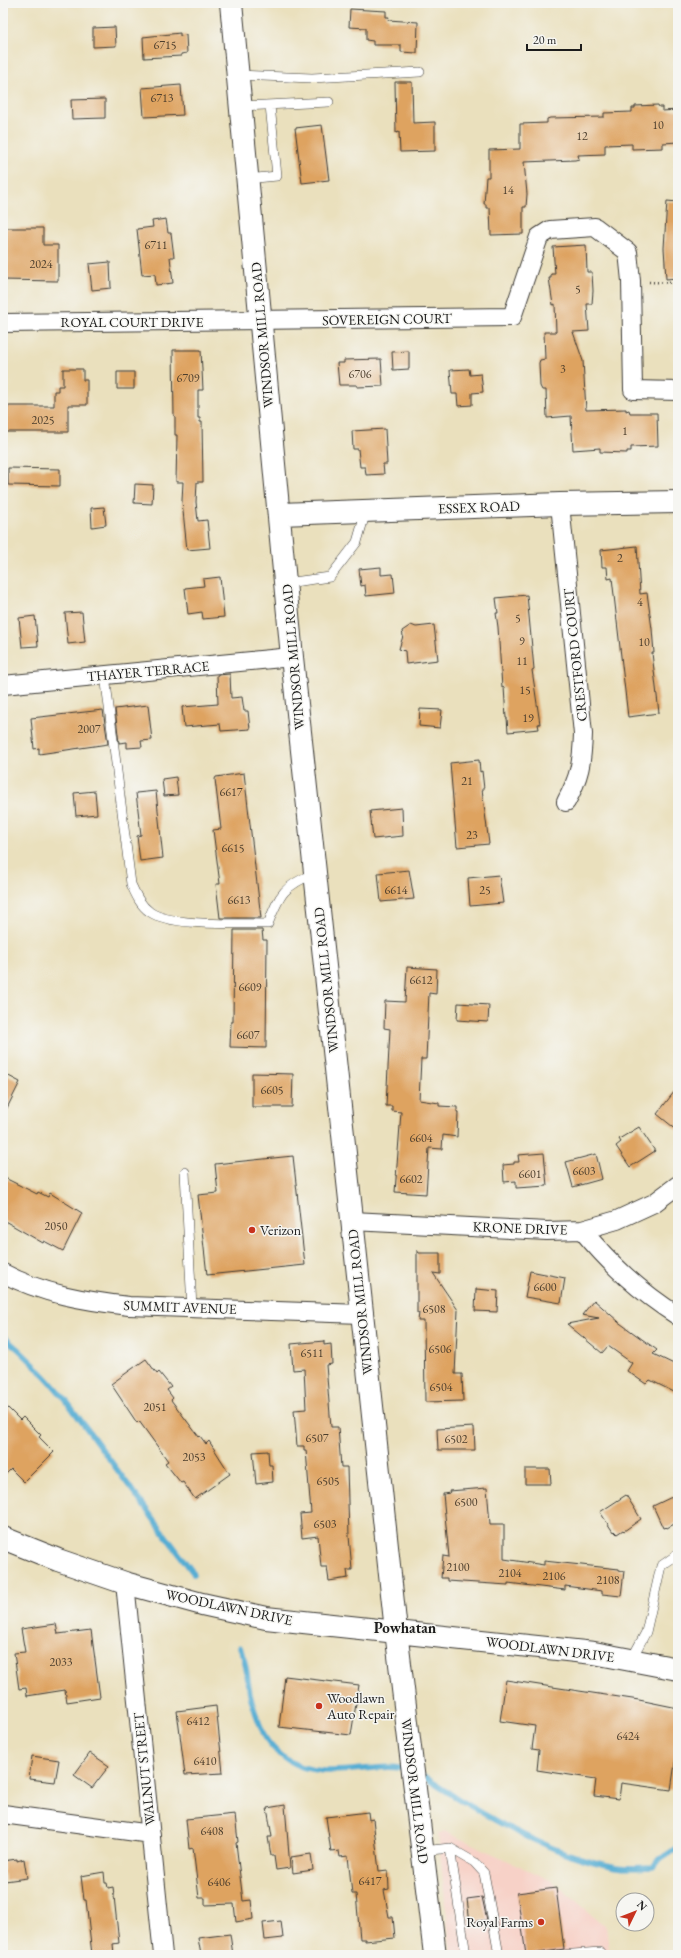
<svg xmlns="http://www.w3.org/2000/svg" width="681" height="1958" viewBox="0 0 681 1958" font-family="'EB Garamond',serif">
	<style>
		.built { fill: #f7d1c7 }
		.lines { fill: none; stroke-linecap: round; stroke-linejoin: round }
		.stream { stroke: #57add3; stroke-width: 5.5 }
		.building { fill: #dea361 }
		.lane-casing { stroke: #3b3934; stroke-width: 10 }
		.street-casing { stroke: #3b3934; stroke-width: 20 }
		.secondary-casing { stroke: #3b3934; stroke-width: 24 }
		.path { stroke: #3b3934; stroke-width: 2.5; stroke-dasharray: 1 3; stroke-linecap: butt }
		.lane { stroke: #fff; stroke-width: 9 }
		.street { stroke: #fff; stroke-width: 18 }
		.secondary { stroke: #fff; stroke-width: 22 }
		.poi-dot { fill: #c8321e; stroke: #f6f6f2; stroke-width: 1.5 }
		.labels { text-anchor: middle; stroke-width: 3; stroke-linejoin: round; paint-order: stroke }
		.number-label { font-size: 12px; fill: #4c3e2d }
		.street-label { font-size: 14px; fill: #1c1c1c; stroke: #f6f6f2 }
		.poi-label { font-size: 14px; fill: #1c1c1c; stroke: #f6f6f2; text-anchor: start }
		.neighbourhood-label { font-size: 15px; font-weight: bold; fill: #1c1c1c; stroke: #f6f6f2 }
	</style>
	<rect width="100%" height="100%" fill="#f6f6f2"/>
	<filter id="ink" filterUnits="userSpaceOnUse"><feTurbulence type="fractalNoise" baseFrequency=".025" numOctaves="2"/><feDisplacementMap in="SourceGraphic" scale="8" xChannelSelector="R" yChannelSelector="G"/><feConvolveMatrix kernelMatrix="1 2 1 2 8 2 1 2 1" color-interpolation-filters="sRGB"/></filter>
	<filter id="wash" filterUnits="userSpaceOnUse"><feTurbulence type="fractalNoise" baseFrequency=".012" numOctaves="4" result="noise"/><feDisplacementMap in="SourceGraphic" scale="16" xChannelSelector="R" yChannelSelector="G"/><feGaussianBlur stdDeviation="0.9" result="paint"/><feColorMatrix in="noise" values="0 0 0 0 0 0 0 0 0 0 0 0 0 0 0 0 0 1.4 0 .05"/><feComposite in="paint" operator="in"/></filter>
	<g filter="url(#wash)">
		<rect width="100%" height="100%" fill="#eae0bd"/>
		<path class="built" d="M444 1831 552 1881 606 1926 610 1955H451L438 1834Z"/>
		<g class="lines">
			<path class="stream" d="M3 1336C26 1355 46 1376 65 1399L194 1574
				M240 1647C247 1662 247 1677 250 1694 253 1708 259 1723 265 1737 270 1746 278 1753 286 1759 312 1777 345 1770 375 1768 385 1767 398 1766 408 1770
				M419 1774C478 1812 547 1855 617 1867 628 1869 642 1867 654 1867L660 1859 678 1847"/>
		</g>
		<g id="blocks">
			<path class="building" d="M350 9 386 11V17H389L388 20 418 22 417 53 401 52V45H373V41L366 40V28L349 27Z
				M115 27 116 46 93 47V28Z
				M180 33V36L186 35 187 53 181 54V56L144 58 143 37Z
				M395 82H412L413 123 435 122V151L400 152 399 132 396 133Z
				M181 85 183 115 144 117 142 88Z
				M105 99V118L72 119 71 100Z
				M658 105 659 107H662V111L678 110V142L663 143V148L632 149V144L605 145V154L578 155 579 159 575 160 524 162 527 194 526 207H523V234L491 235 490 208H486V204H484L486 177H489V150L520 149V124L547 123V119L550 118 604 117V113L632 112V108H635V106Z
				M322 125 329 180 302 183 295 128Z
				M667 201 678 202V278L666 279 664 248Z
				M166 219 168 233H171L174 257H170L173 283 156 285 155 274 142 275 137 229 153 227 152 221Z
				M3 228H43V245H58V281L3 280Z
				M586 245 587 272H592L593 291 592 304H587L589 331 573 332 583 361 586 410 626 409V411L629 410 630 413H657L658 446 631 447V451H627V453L600 452V448L573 450 571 416 547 418 546 390H542L540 386 539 363 540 360 545 359 544 332H556L555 304 553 305 549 278H551V274H555L553 247Z
				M110 262 111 288 92 290 89 264Z
				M173 350H201L203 390H198V418H200V422H202L203 482H197L196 502 198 521 207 520 210 548 187 550 182 501 183 482H176L177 435H175V416H174Z
				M409 351V369L393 370 392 352Z
				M381 359 383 386 357 387V385H339L337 363H344V360Z
				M63 369H83V380H87V405H68V432H3V406H54V391H58V386H63Z
				M469 369 470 375 481 374 483 392 472 393V405L458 406 457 394H452L450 370Z
				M117 372H134V389H117Z
				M385 429 387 464H383L384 474 366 475 365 467H360L358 449H353L352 431Z
				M8 468 60 469V486L8 485Z
				M135 484 153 485 152 504 134 503Z
				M104 507 106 525 92 527 91 508Z
				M637 546 640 594 647 593 652 629 654 653H652L659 713 628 717 612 578 608 579 607 567H602L601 550Z
				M381 567V575L393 574 395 593 366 596 365 585 361 586 359 569Z
				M220 577 224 617 203 619 202 612 188 614 185 588 204 586 203 579Z
				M527 595 534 669 532 670 540 724H538L539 729 508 732 507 718H506L504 687 502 688 501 672 498 627 496 613H498L496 598Z
				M82 612 85 642 68 644 65 613Z
				M35 616 38 646 22 647 19 618Z
				M411 625 416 627 434 625 438 660 406 664 405 651 399 649 403 636 402 631Z
				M230 674 231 698 242 697 244 711H248L250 729 221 731 220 724 184 727 182 707 218 704 217 675Z
				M148 705 152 740 141 741 142 747 127 748V742L119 743 115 709Z
				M420 709 442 710 440 728 419 726Z
				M103 710 108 744 39 754V748L34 749 31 718Z
				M479 760 480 772 482 771 484 789H482L489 844 457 847 450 763Z
				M244 773 261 918H220L216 884H220L213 830 221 829 215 779 216 777Z
				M176 777 178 795 164 796 162 779Z
				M95 791 97 814 76 816 74 793Z
				M156 791 163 858 140 861 137 836 141 835 136 793Z
				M402 808 403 836 373 839 370 811Z
				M409 870 414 899 381 902 378 873Z
				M499 875 503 903 470 906 468 878Z
				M234 930H262L263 940H267L266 1048 230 1047 231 1022H233Z
				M407 967 437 969 436 994 429 993 426 1059H421L419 1100 439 1103V1106L457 1107V1112H458L457 1137 443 1135 442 1149 429 1148 426 1194 395 1192 401 1112 392 1111V1106H386L390 1029 384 1028 385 1001 405 1002Z
				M458 1003 489 1005 488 1022 457 1020Z
				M3 1073 20 1082 3 1116Z
				M252 1073 293 1074 292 1107H252Z
				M678 1087V1131L657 1114Z
				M639 1127 655 1151 630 1167 616 1146 621 1142 619 1139Z
				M544 1153 547 1186 516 1188V1181L504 1182 503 1165 514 1164V1162H519L518 1155Z
				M596 1154 602 1179 573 1187 566 1162Z
				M293 1156 305 1265 207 1275 198 1195 218 1193 215 1164Z
				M3 1177 37 1194 38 1192 48 1197 50 1193 82 1213 63 1251 44 1241 43 1243 3 1220Z
				M417 1250 419 1253H440V1274L433 1273 458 1310 455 1374H462L463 1401 425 1402 424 1321H418L419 1313H417Z
				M530 1271 565 1278 561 1303 525 1297Z
				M476 1289 498 1291 497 1312 475 1311Z
				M594 1300 619 1322 617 1321 657 1350 653 1354 678 1366V1394L650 1380 646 1384 627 1371 632 1363 608 1346 602 1353 567 1324 599 1318 582 1315Z
				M324 1341V1345L331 1344 332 1364 326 1365 331 1427H338L341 1467H347L349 1536 352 1570H347L348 1578 329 1581 327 1567H321L318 1536 302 1538 300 1514 311 1513 306 1450H304V1446H297L294 1410 306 1409 304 1369 293 1370 291 1344Z
				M146 1359 157 1374 159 1372 171 1387 167 1390 173 1398 171 1400 199 1437 200 1436 206 1444 209 1441 230 1474 195 1499 183 1482 181 1483 165 1463 168 1461 139 1421 137 1423 111 1384Z
				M3 1403 20 1420 23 1417 41 1435 39 1437 54 1452 24 1482 11 1469 3 1477Z
				M474 1427 475 1450H438L437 1429Z
				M268 1451 269 1465H272L273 1482 256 1484 253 1452Z
				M525 1469H550L551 1484H525Z
				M487 1488 490 1524H504V1559L544 1565V1561L619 1569V1570L624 1571 621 1596 602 1594V1591L565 1586V1590L508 1583V1585L447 1581V1578H441L443 1556 449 1557 443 1494 450 1493 449 1491Z
				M626 1495 641 1519 624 1531 623 1530 617 1534 614 1531 613 1532 600 1512Z
				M674 1496 678 1503V1522L667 1528 666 1527 663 1528 653 1506Z
				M56 1624 58 1634 91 1630 100 1697 67 1702 65 1690 27 1696 26 1688 19 1689 14 1653 25 1652 21 1629Z
				M285 1676 359 1685 351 1735 279 1727Z
				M506 1680 639 1700 678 1708V1743L671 1790 621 1783 619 1799 594 1796 596 1779 537 1770 539 1750 532 1749 535 1726 500 1721Z
				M216 1706 223 1773 185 1775 177 1711Z
				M90 1753 109 1766 92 1788 74 1775Z
				M32 1756 59 1760 55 1782 29 1779Z
				M285 1805 290 1868 276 1870 274 1856H271L268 1837H272L267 1808Z
				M368 1812 369 1820 373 1819 379 1871 388 1870 389 1889 384 1890 389 1917H393L395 1938 365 1941V1939H360L356 1894H352L348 1856 340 1857 339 1851 331 1852 326 1817Z
				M235 1814 238 1842 236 1843 243 1901 251 1900 253 1919 236 1922 234 1904 205 1905V1898H199L193 1848 189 1849 186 1819Z
				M311 1854 313 1870 293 1873 291 1857Z
				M17 1859V1861L24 1859 27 1878 5 1881 3 1861Z
				M104 1872 105 1883H107L108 1888 113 1887 119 1943 113 1944 114 1954 92 1955 86 1900H84L81 1876Z
				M556 1888 564 1949 526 1955 517 1893Z
				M482 1897 487 1920 470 1922 467 1899Z
				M281 1921 283 1938 265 1940 263 1923Z
				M230 1934 233 1955H201L198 1938Z"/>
		</g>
	</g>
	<g filter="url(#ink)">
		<use href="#blocks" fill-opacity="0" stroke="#3b3934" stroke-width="1"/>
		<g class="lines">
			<defs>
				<path id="lane" d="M238 75 312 78 420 72
					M241 106 329 102
					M247 179 277 176 270 105
					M286 583 330 577 357 542 366 511
					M105 675 131 884C136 895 140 905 150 912 172 927 239 923 268 924 280 893 284 886 315 873
					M185 1172 192 1308
					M631 1660 646 1632 661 1566 678 1554
					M450 1848 466 1955
					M423 1851 450 1848 474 1862 484 1873 499 1955
					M560 1955 600 1952"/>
				<path id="street" d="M3 323 512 317 539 237 550 230 595 227 628 252 631 281 633 390 678 391
					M560 504 583 734C582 763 580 776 566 802
					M3 685 292 657
					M352 1221 547 1231 582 1230 617 1220 654 1203 678 1185
					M582 1230C611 1265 639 1291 678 1316
					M3 1273C42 1294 86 1301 129 1306L362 1314
					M125 1583 163 1955
					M3 1814 151 1834"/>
				<path id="secondary" d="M231 3 292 657 396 1631 435 1955
					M280 514 560 504 678 502
					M3 1538 58 1560 125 1583 202 1604 266 1618 594 1653 678 1669"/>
			</defs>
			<use href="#lane" class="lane-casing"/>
			<use href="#street" class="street-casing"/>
			<use href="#secondary" class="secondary-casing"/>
			<path class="path" d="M649 282 678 283"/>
			<use href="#lane" class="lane"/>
			<use href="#street" class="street"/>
			<use href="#secondary" class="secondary"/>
		</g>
	</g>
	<g class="poi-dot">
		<circle cx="252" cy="1230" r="4"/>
		<circle cx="319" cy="1706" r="4"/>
		<circle cx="541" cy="1922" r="4"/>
	</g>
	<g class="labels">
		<g class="number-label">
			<text x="165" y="49">6715</text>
			<text x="162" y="102">6713</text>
			<text x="658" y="129">10</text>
			<text x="582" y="140">12</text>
			<text x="508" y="194">14</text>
			<text x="156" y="249">6711</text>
			<text x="41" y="268">2024</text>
			<text x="578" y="293">5</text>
			<text x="563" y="373">3</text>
			<text x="360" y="378">6706</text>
			<text x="188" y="382">6709</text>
			<text x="43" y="424">2025</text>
			<text x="625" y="435">1</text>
			<text x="620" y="562">2</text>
			<text x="640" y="606">4</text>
			<text x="518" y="622">5</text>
			<text x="522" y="645">9</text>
			<text x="644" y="646">10</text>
			<text x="522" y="665">11</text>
			<text x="525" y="694">15</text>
			<text x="528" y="722">19</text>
			<text x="89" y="733">2007</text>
			<text x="467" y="785">21</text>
			<text x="231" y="796">6617</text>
			<text x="472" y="839">23</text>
			<text x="233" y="852">6615</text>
			<text x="396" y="894">6614</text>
			<text x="485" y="894">25</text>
			<text x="239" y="904">6613</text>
			<text x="421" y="984">6612</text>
			<text x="250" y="991">6609</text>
			<text x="248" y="1039">6607</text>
			<text x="272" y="1094">6605</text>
			<text x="421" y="1142">6604</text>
			<text x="584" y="1175">6603</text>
			<text x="530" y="1178">6601</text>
			<text x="411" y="1183">6602</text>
			<text x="56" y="1230">2050</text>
			<text x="545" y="1291">6600</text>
			<text x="434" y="1313">6508</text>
			<text x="440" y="1353">6506</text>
			<text x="312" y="1357">6511</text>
			<text x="441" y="1391">6504</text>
			<text x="155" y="1411">2051</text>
			<text x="317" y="1442">6507</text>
			<text x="456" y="1443">6502</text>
			<text x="194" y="1461">2053</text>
			<text x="328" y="1485">6505</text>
			<text x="466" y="1506">6500</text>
			<text x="325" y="1528">6503</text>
			<text x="458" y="1571">2100</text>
			<text x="510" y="1577">2104</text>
			<text x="554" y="1580">2106</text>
			<text x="608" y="1584">2108</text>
			<text x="61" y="1666">2033</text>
			<text x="198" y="1725">6412</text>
			<text x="628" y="1740">6424</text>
			<text x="205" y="1765">6410</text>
			<text x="212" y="1835">6408</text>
			<text x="370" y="1885">6417</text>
			<text x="219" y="1886">6406</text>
		</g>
		<g class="street-label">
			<text transform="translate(387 319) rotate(-1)" y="5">SOVEREIGN COURT</text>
			<text x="132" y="327">ROYAL COURT DRIVE</text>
			<text transform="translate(262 335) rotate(-95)" y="5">WINDSOR MILL ROAD</text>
			<text transform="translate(479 507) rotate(-2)" y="5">ESSEX ROAD</text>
			<text transform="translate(575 655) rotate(-96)" y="5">CRESTFORD COURT</text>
			<text transform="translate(293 657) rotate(-95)" y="5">WINDSOR MILL ROAD</text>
			<text transform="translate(148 671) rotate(-5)" y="5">THAYER TERRACE</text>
			<text transform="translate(326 980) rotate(-96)" y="5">WINDSOR MILL ROAD</text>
			<text transform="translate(520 1228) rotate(2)" y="5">KRONE DRIVE</text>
			<text transform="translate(360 1302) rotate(-96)" y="5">WINDSOR MILL ROAD</text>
			<text transform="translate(180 1307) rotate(2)" y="5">SUMMIT AVENUE</text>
			<text transform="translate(229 1607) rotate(12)" y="5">WOODLAWN DRIVE</text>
			<text transform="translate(550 1649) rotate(7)" y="5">WOODLAWN DRIVE</text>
			<text transform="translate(144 1769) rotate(-96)" y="5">WALNUT STREET</text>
			<text transform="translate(415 1791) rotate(83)" y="5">WINDSOR MILL ROAD</text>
		</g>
		<g class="poi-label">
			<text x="260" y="1235">Verizon</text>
			<text x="327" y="1703">Woodlawn<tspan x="327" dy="16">Auto Repair</tspan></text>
			<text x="533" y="1927" text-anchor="end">Royal Farms</text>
		</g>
		<g class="neighbourhood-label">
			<text x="405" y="1633">Powhatan</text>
		</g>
	</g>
	<rect width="681" height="1958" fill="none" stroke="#f6f6f2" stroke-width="16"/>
	<g transform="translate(635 1912) rotate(47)"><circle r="19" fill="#f6f6f2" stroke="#9f9f9c"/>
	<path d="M0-3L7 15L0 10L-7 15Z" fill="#c8321e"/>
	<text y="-6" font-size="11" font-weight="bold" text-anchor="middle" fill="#1c1c1c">N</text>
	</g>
	<path d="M527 44v6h54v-6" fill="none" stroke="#1c1c1c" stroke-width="2"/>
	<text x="533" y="44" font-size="12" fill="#1c1c1c" stroke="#f6f6f2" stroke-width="3" paint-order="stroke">20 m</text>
</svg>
